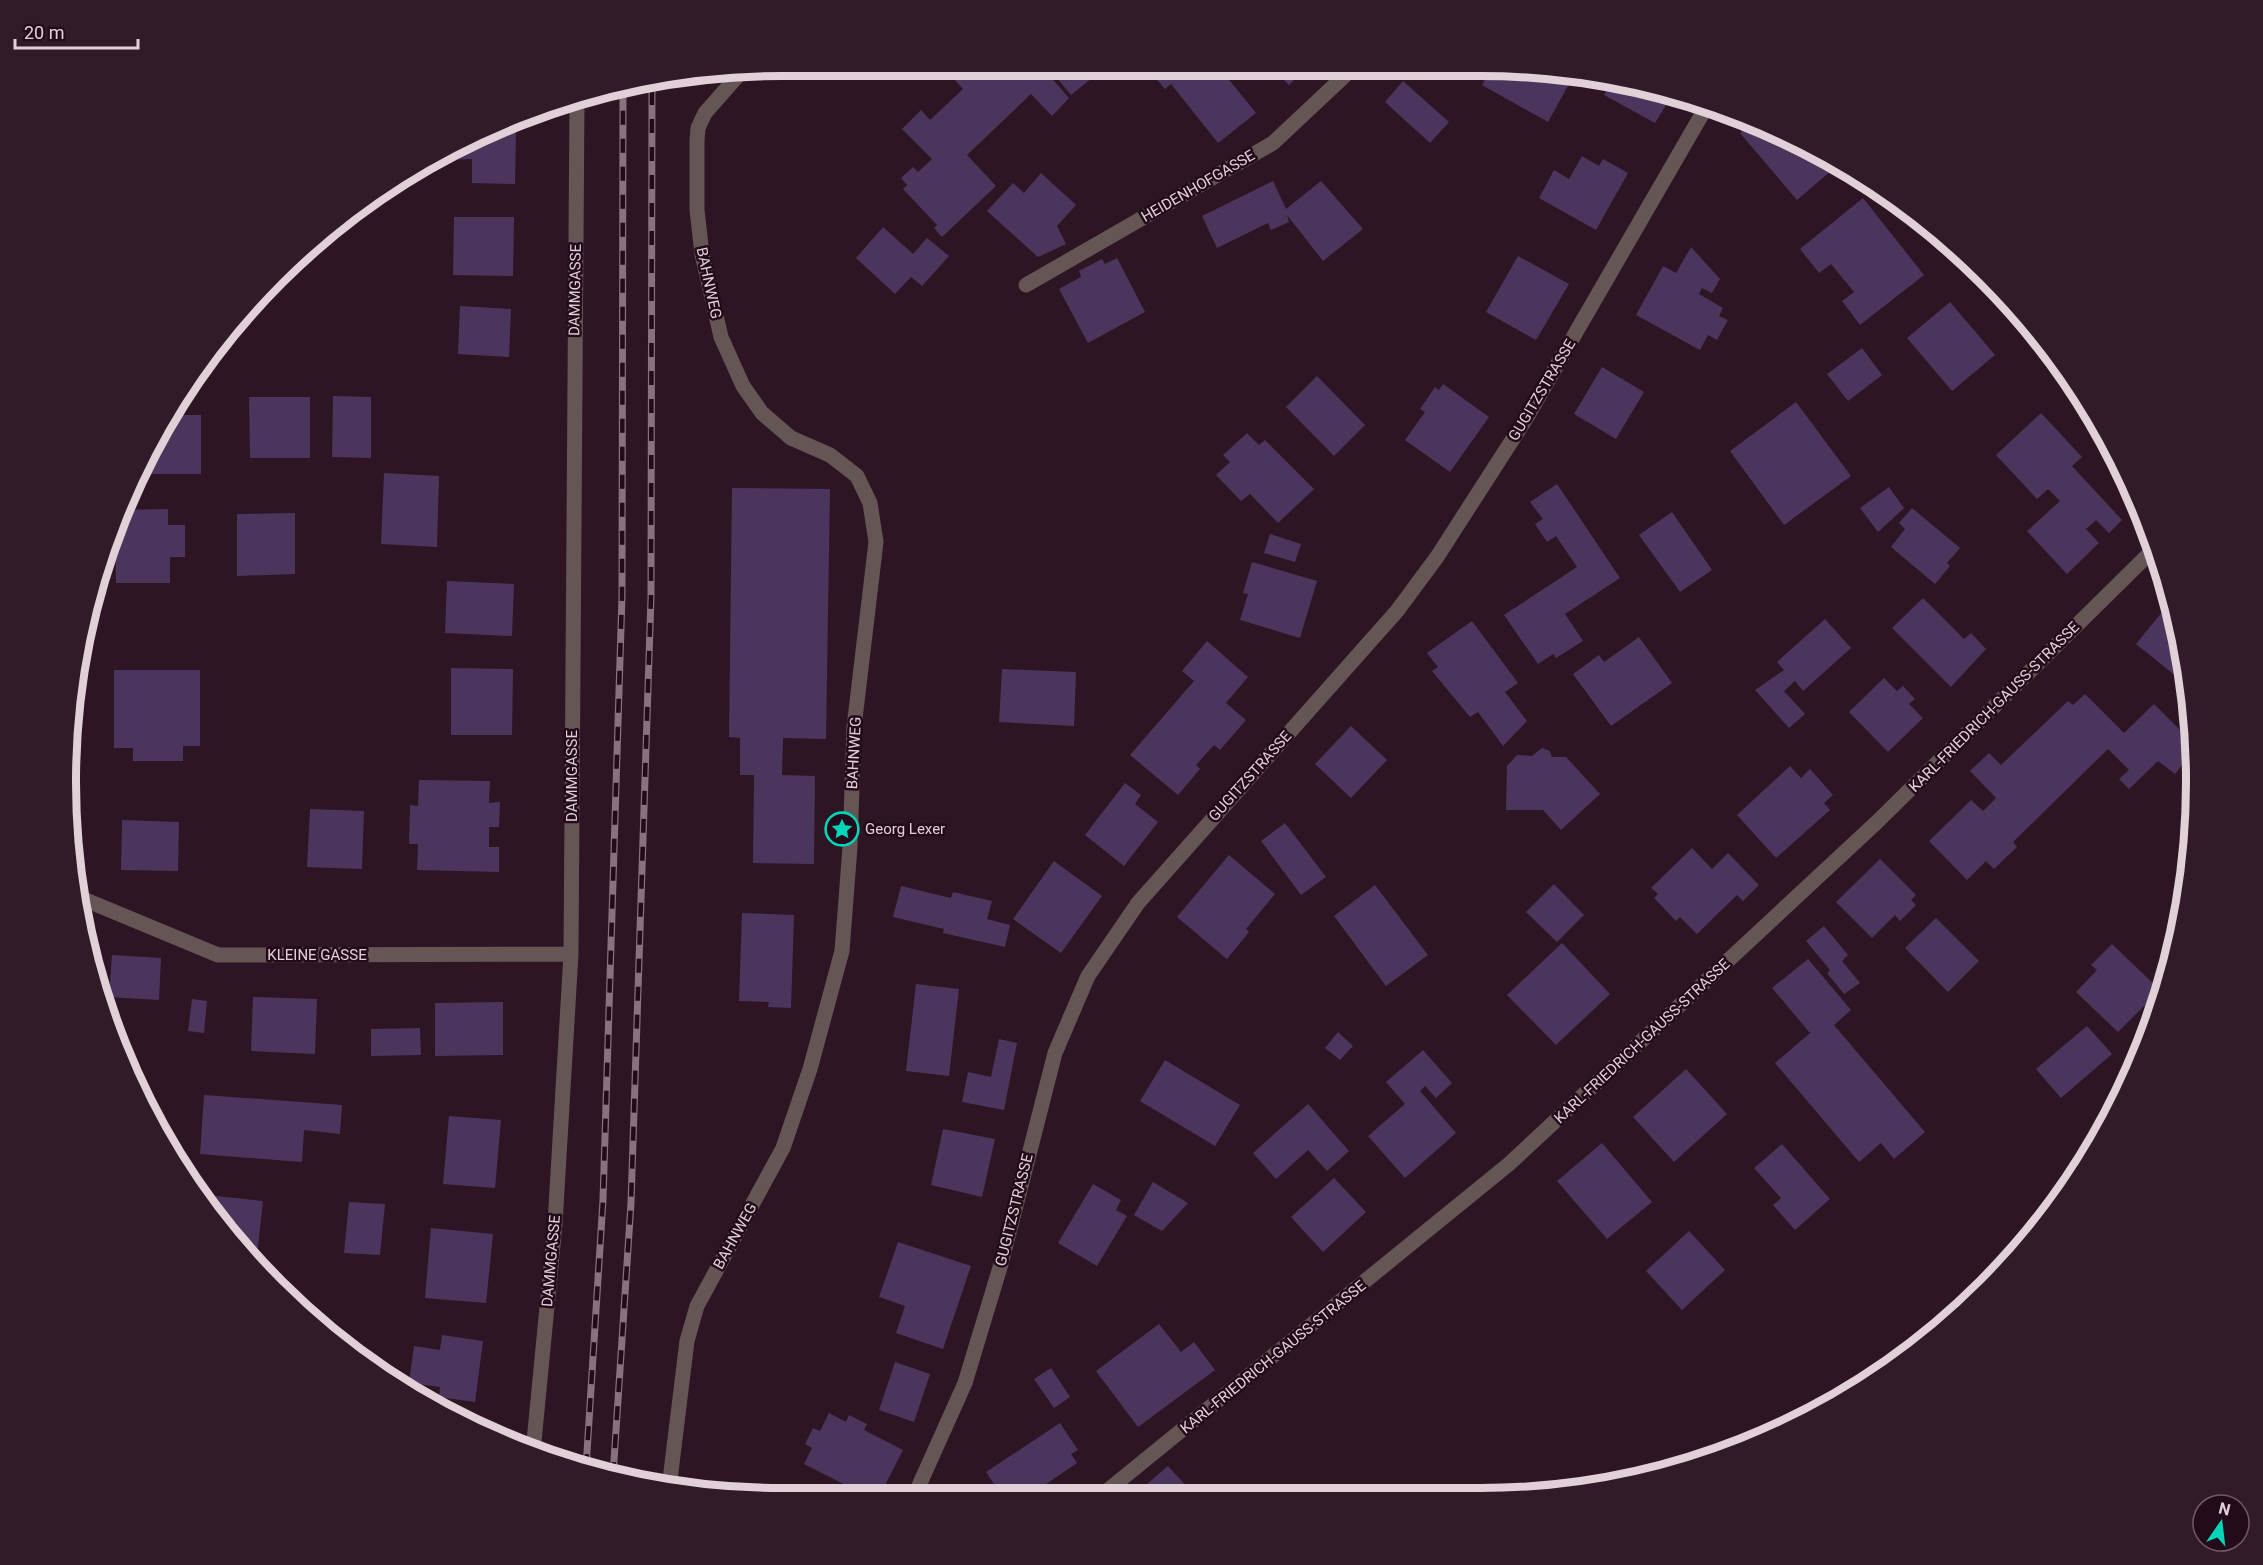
<svg xmlns="http://www.w3.org/2000/svg" width="2263" height="1565" viewBox="0 0 2263 1565" font-family="Roboto,sans-serif">
	<style>
		.building { fill: #4c355c }
		.lines { fill: none; stroke-linecap: round; stroke-linejoin: round }
		.minor { stroke: #655555; stroke-width: 15 }
		.rail-casing { stroke: #87727e; stroke-width: 7 }
		.rail { stroke: #230b1a; stroke-width: 4.5; stroke-dasharray: 14; stroke-linecap: butt }
		.labels { text-anchor: middle; stroke-width: 5; stroke-linejoin: round; paint-order: stroke }
		.street-label { font-size: 15px; fill: #e2d0d9; stroke: #230b1a }
		.poi-label { font-size: 15px; fill: #e2d0d9; stroke: #230b1a; text-anchor: start }
		.rim { fill: none; stroke: #e2d0d9; stroke-width: 8 }
	</style>
	<rect width="100%" height="100%" fill="#2e1524"/>
	<path class="building" d="M968 66H1041L1069 98 1052 116 1031 94 967 155 996 186 942 237 934 228 937 225 903 189 907 185 901 178 913 167 918 172 932 159 902 129 921 110 930 120 963 89 954 79Z
		M1047 66H1107L1071 95Z
		M1154 66H1218L1256 113 1218 143 1171 84 1165 89 1149 70Z
		M1268 66H1308L1289 85Z
		M1492 67 1515 69 1574 75 1548 122 1482 85Z
		M1613 79 1671 97 1655 123 1604 95Z
		M1403 81 1449 122 1430 143 1385 102Z
		M1750 124 1798 140 1838 165 1797 200 1740 133Z
		M489 131H516L515 184 472 183V159L445 160V152Z
		M1582 156 1599 166 1603 159 1628 173 1596 230 1539 198 1554 170 1569 179Z
		M1041 173 1076 205 1057 226 1066 244 1038 257 987 211 1013 183 1024 193Z
		M1273 181 1286 209 1321 181 1363 229 1323 261 1287 215 1289 222 1271 230 1268 223 1217 248 1202 216Z
		M1863 198 1924 275 1860 325 1842 301 1854 292 1831 264 1819 273 1800 249Z
		M454 217H514L513 276 453 275Z
		M883 227 913 254 927 238 949 256 922 286 911 277 895 294 856 258Z
		M1691 247 1720 279 1712 293 1702 288 1699 294 1723 308 1719 316 1728 320 1717 340 1708 335 1700 350 1636 315 1663 266 1676 273Z
		M1518 256 1569 284 1536 340 1486 312Z
		M1117 258 1145 312 1088 343 1059 289 1081 277 1079 271 1102 259 1105 264Z
		M1950 302 1995 355 1952 391 1907 338Z
		M460 306 511 309 509 357 458 354Z
		M1862 348 1882 375 1848 401 1827 374Z
		M1602 367 1644 392 1616 439 1574 414Z
		M1317 376 1365 425 1334 456 1286 407Z
		M1443 384 1489 417 1450 472 1405 440 1425 412 1420 409 1435 387 1439 390Z
		M333 396 371 397V458L332 457Z
		M249 397H310V458H250Z
		M1796 402 1851 476 1784 525 1730 451Z
		M2041 413 2082 457 2072 466 2122 520 2109 533 2096 520 2086 529 2099 543 2067 574 2027 531 2060 501 2048 489 2037 499 1996 455Z
		M171 415H201V474H139Z
		M1247 433 1259 445 1265 440 1314 489 1278 523 1250 494 1241 501 1216 475 1230 462 1223 455Z
		M384 473 439 476 437 547 381 544Z
		M1557 484 1620 578 1565 614 1583 641 1556 658 1553 654 1538 664 1504 615 1577 567 1556 536 1547 542 1535 524 1543 519 1530 502Z
		M1889 487 1904 508 1878 532 1860 508Z
		M732 488 830 489 826 739 783 738 782 775 815 776 814 864 753 863 754 775H740V738L729 737Z
		M1912 508 1960 548 1947 563 1950 566 1935 584 1891 547 1905 529 1899 523Z
		M168 509V525H185V557H170V583H116L115 530 120 510Z
		M1672 512 1712 570 1680 592 1639 535Z
		M295 513V574L237 576V514Z
		M1270 534 1301 544 1295 562 1264 553Z
		M1252 562 1317 581 1300 638 1240 620 1248 594 1243 593Z
		M447 581 514 584 512 636 445 633Z
		M1923 598 1964 639 1971 633 1986 649 1951 687 1892 628Z
		M2171 601 2183 643 2187 685 2136 644Z
		M1825 619 1851 648 1803 691 1795 681 1784 691 1805 714 1789 728 1755 690 1784 670 1777 662Z
		M1472 621 1518 683 1505 692 1527 721 1503 746 1478 712 1470 717 1432 671 1438 667 1427 653Z
		M1639 637 1672 683 1611 726 1573 674 1599 655 1604 662Z
		M1207 641 1248 677 1226 703 1246 720 1220 750 1214 745 1196 765 1200 769 1178 795 1130 755 1194 681 1182 671Z
		M451 668 513 669 512 735H451Z
		M1002 669 1076 672 1074 726 999 722Z
		M114 670H200V746H183V761H133V748H114Z
		M1884 678 1897 691 1903 686 1915 699 1909 704 1923 718 1888 752 1849 712Z
		M2085 694 2124 733 2154 704 2181 731 2186 724 2192 729 2194 750 2175 774 2158 761 2129 789 2119 779 2129 770 2108 749 2013 842 2017 847 1994 869 1986 861 1967 880 1929 841 1971 800 1983 811 1996 798 1970 771 1989 753 2001 765 2068 701 2073 705Z
		M1351 726 1387 760 1351 798 1315 764Z
		M1542 748 1550 751 1552 757H1566L1600 794 1561 830 1543 810H1506L1507 766 1517 755 1532 756Z
		M1790 766 1801 778 1810 769 1833 795 1824 803 1830 810 1776 858 1737 815Z
		M419 780 490 781 489 803 500 802 499 827H489V847H499V872L417 870 418 844H409L410 805 418 806Z
		M1125 783 1141 795 1135 804 1158 822 1124 866 1085 835Z
		M310 809 364 811 362 869 307 867Z
		M122 820 179 822 178 871 121 870Z
		M1285 823 1326 877 1301 895 1261 841Z
		M1692 848 1712 869 1728 853 1759 885 1743 901 1737 895 1697 934 1680 917 1676 921 1654 898 1658 894 1651 888Z
		M1229 855 1275 894 1246 929 1249 932 1227 959 1177 917Z
		M1880 859 1916 895 1911 900 1916 905 1900 921 1895 915 1872 938 1836 902Z
		M1054 861 1102 896 1061 953 1013 919Z
		M1554 884 1584 915 1557 942 1526 912Z
		M1375 885 1428 955 1386 986 1334 916Z
		M901 886 951 898 953 892 992 901 987 919 1010 925 1005 947 943 933 944 929 893 917Z
		M742 913 794 915 791 1008 768 1007 769 1002 739 1001Z
		M1936 918 1979 961 1948 992 1905 948Z
		M1824 926 1848 955 1842 961 1860 983 1844 994 1827 973 1830 970 1806 941Z
		M1562 943 1610 994 1556 1045 1507 995Z
		M2112 944 2160 990 2118 1032 2076 992 2097 970 2091 965Z
		M112 955 161 958 159 1000 109 997Z
		M1808 959 1851 1010 1834 1025 1925 1132 1894 1159 1881 1143 1859 1162 1775 1063 1810 1033 1772 988Z
		M916 984 959 989 949 1076 906 1071Z
		M253 997 317 999 315 1054 251 1051Z
		M192 999 207 1001 204 1033 188 1031Z
		M503 1002V1055L435 1056V1003Z
		M2087 1026 2112 1054 2061 1098 2036 1069Z
		M420 1028 421 1055 371 1056V1029Z
		M1338 1032 1353 1046 1340 1060 1325 1048Z
		M999 1039 1017 1043 1004 1110 962 1102 968 1072 991 1077Z
		M1423 1050 1452 1083 1436 1098 1425 1086 1420 1091 1456 1133 1405 1178 1368 1136 1405 1104 1386 1082Z
		M1165 1060 1240 1105 1215 1146 1140 1101Z
		M1686 1069 1727 1114 1674 1162 1633 1117Z
		M204 1095 342 1105 340 1134 304 1130 302 1162 200 1154Z
		M1308 1104 1349 1151 1327 1171 1308 1150 1276 1179 1253 1153Z
		M449 1116 501 1120 495 1188 443 1184Z
		M943 1129 995 1139 982 1197 931 1185Z
		M1602 1143 1652 1202 1607 1239 1557 1181Z
		M1782 1144 1830 1199 1795 1230 1773 1205 1781 1198 1754 1168Z
		M1334 1178 1366 1212 1323 1252 1291 1217Z
		M1153 1182 1188 1203 1162 1231 1134 1215Z
		M1093 1184 1121 1200 1116 1210 1127 1216 1097 1266 1058 1243Z
		M198 1194 263 1201 256 1265 220 1221Z
		M349 1202 385 1204 380 1255 344 1253Z
		M431 1228 493 1234 486 1303 425 1298Z
		M1689 1231 1725 1270 1682 1310 1646 1271Z
		M898 1242 971 1266 943 1349 896 1333 905 1306 879 1297Z
		M1159 1324 1181 1352 1194 1342 1215 1370 1138 1427 1096 1371Z
		M442 1335 483 1341 475 1402 439 1397 440 1387 409 1383 414 1346 440 1350Z
		M895 1362 930 1374 914 1422 879 1410Z
		M1051 1368 1070 1397 1054 1408 1034 1379Z
		M829 1413 846 1422 849 1415 867 1424 864 1430 903 1450 878 1499H873L804 1464 812 1448 805 1444 813 1428 820 1431Z
		M1060 1423 1078 1450 1071 1454 1077 1463 1024 1499H1004L986 1472Z
		M1168 1466 1188 1488 1175 1499H1153L1139 1491Z"/>
	<g class="lines">
		<path class="minor" d="M1026 285 1273 143 1355 66
			M76 896 218 955 571 954
			M533 1452 555 1224 571 954 577 98
			M669 1488 687 1341 697 1306 783 1148 810 1069 842 951 850 847 854 727 876 542 870 503 857 476 830 455 791 438 762 413 743 386 721 337 702 254 697 210V141L698 128 705 113 742 71
			M913 1499 965 1383 1001 1264 1055 1053 1088 976 1138 903 1397 611 1437 557 1527 417 1705 109
			M1097 1499 1509 1164 1877 822 2155 548"/>
		<defs>
			<path id="rail" d="M586 1468 603 1200 622 596 623 87
				M613 1476 631 1203 651 597 652 83"/>
		</defs>
		<use href="#rail" class="rail-casing"/>
		<use href="#rail" class="rail"/>
	</g>
	<defs>
		<symbol id="sight-ring" viewBox="-11 -11 22 22"><circle r="9.5" fill="#230b1a" stroke="#00d5b7" stroke-width="1.5"/><path d="M0-6L1.8-2.2L6-1.7L2.9 1.2L3.7 5.4L0 3.3L-3.7 5.4L-2.9 1.2L-6-1.7L-1.8-2.2Z" fill="#00d5b7"/></symbol>
	</defs>
	<g fill-rule="evenodd">
		<use href="#sight-ring" x="823" y="810" width="38" height="38"/>
	</g>
	<g class="labels">
		<g class="street-label">
			<text transform="translate(1198 186) rotate(-30)" y="5">HEIDENHOFGASSE</text>
			<text transform="translate(709 283) rotate(78)" y="5">BAHNWEG</text>
			<text transform="translate(575 290) rotate(-89)" y="5">DAMMGASSE</text>
			<text transform="translate(1542 390) rotate(-59)" y="5">GUGITZSTRASSE</text>
			<text transform="translate(1994 707) rotate(-45)" y="5">KARL-FRIEDRICH-GAUSS-STRASSE</text>
			<text transform="translate(854 753) rotate(-87)" y="5">BAHNWEG</text>
			<text transform="translate(572 776) rotate(-90)" y="5">DAMMGASSE</text>
			<text transform="translate(1250 776) rotate(-48)" y="5">GUGITZSTRASSE</text>
			<text x="317" y="960">KLEINE GASSE</text>
			<text transform="translate(1642 1041) rotate(-43)" y="5">KARL-FRIEDRICH-GAUSS-STRASSE</text>
			<text transform="translate(1014 1210) rotate(-76)" y="5">GUGITZSTRASSE</text>
			<text transform="translate(735 1236) rotate(-61)" y="5">BAHNWEG</text>
			<text transform="translate(551 1261) rotate(-85)" y="5">DAMMGASSE</text>
			<text transform="translate(1273 1357) rotate(-39)" y="5">KARL-FRIEDRICH-GAUSS-STRASSE</text>
		</g>
		<g class="poi-label">
			<text x="865" y="834">Georg Lexer</text>
		</g>
	</g>
	<path d="M0 0H2263V1565H0ZM782 76H1480A706 706 0 0 1 2186 782V782A706 706 0 0 1 1480 1488H782A706 706 0 0 1 76 782V782A706 706 0 0 1 782 76Z" fill="#321b29" fill-rule="evenodd"/>
	<path class="rim" d="M782 76H1480A706 706 0 0 1 2186 782V782A706 706 0 0 1 1480 1488H782A706 706 0 0 1 76 782V782A706 706 0 0 1 782 76Z"/>
	<g transform="translate(2221 1523) rotate(14)"><circle r="28" fill="#230b1a" stroke="#6f5a66" stroke-width="1.5"/>
	<path d="M0-4.5L10 22L0 15L-10 22Z" fill="#00d5b7"/>
	<text y="-9" font-size="16" font-weight="bold" text-anchor="middle" fill="#e2d0d9">N</text>
	</g>
	<path d="M15 39v9h123v-9" fill="none" stroke="#e2d0d9" stroke-width="3"/>
	<text x="24" y="39" font-size="18" fill="#e2d0d9" stroke="#230b1a" stroke-width="4.5" paint-order="stroke">20 m</text>
</svg>
